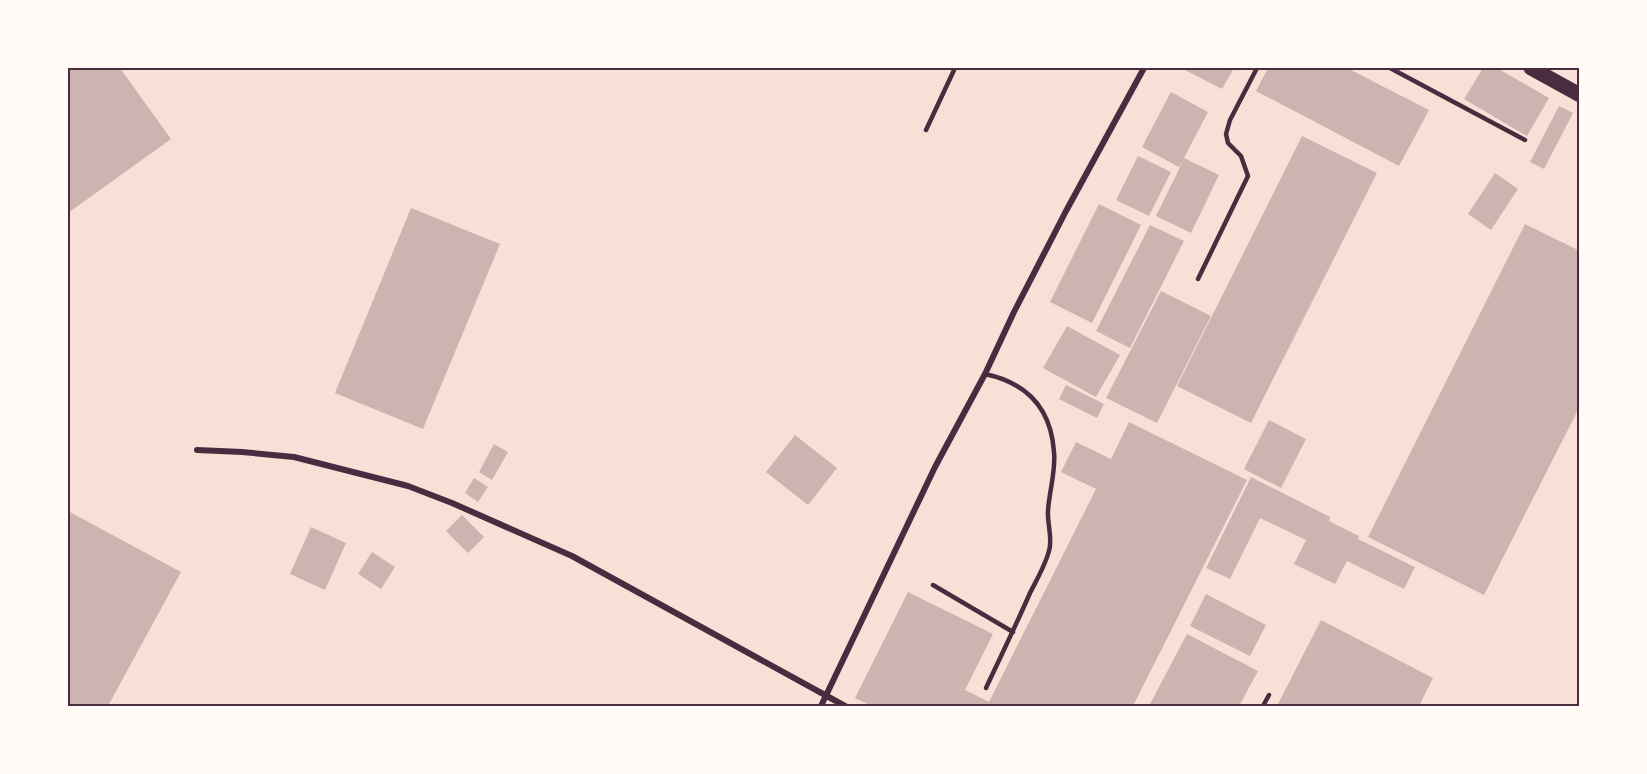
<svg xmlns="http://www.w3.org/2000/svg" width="1647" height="774" viewBox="0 0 1647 774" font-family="'Archivo Narrow',sans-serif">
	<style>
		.building { fill: #ccb4b1 }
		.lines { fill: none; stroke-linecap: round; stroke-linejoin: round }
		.service { stroke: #4a2c40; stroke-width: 4.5 }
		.minor { stroke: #4a2c40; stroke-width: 6 }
		.primary { stroke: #4a2c40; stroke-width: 15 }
		.neatline { fill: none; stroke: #4a2c40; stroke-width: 2 }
	</style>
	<rect width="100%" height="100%" fill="#f7e1d7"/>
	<path class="building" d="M68 68H120L171 139 68 213Z
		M1181 68H1234L1222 89Z
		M1268 68H1347L1429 110 1399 166 1256 91Z
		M1483 68H1497L1549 98 1527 136 1464 99Z
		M1171 92 1208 112 1184 158 1219 175 1191 233 1156 216 1183 161 1179 167 1142 147Z
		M1559 106 1573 113 1544 169 1530 162Z
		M1302 136 1377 173 1251 423 1177 386Z
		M1138 156 1171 172 1149 216 1116 200Z
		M1495 173 1518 189 1491 230 1468 214Z
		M1099 204 1141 225 1092 323 1050 302Z
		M411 208 500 244 423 429 335 393Z
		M1525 224 1580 251V406L1484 595 1368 537Z
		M1150 225 1184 241 1130 348 1096 331Z
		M1161 291 1211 316 1157 423 1106 398Z
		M1067 326 1120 355 1096 397 1043 368Z
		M1066 385 1104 404 1097 418 1059 399Z
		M1269 420 1306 439 1281 488 1244 469Z
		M1129 422 1247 480 1133 706H872L855 698 908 592 993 634 965 690 989 702 1096 489 1061 472 1076 442 1111 459Z
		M795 435 837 468 808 505 766 472Z
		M494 444 508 452 492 480 479 472Z
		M1251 477 1330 517 1329 521 1359 536 1358 539 1415 567 1404 589 1347 561 1335 584 1294 564 1306 540 1260 518 1230 579 1206 568Z
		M474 478 488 487 478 502 465 493Z
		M68 511 181 572 108 706H68Z
		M462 515 484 537 468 553 446 531Z
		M311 527 346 543 325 590 290 574Z
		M372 552 395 567 381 589 358 574Z
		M1206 594 1266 625 1250 656 1190 626Z
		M1321 620 1433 678 1419 706H1277Z
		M1187 634 1258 671 1239 706H1149Z"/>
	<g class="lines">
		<path class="service" d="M1390 68 1525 140
			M926 130 955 68
			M1198 279 1248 176 1241 156 1228 143 1226 134 1230 120 1257 68
			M985 374C1027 383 1051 408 1054 452 1056 471 1049 492 1048 511 1047 523 1053 539 1049 551 1045 566 1037 579 1030 593 1016 625 1001 656 986 688
			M933 585 1013 632
			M1263 706 1269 695"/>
		<path class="minor" d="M197 450 242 452 294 457 408 486 452 503 572 556 845 706
			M821 706 935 467 985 374 1014 312 1066 211 1144 68"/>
		<path class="primary" d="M1531 68 1580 95"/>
	</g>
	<rect width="1647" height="774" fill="none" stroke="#fffaf5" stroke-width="138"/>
	<rect x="69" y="69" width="1509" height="636" class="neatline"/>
</svg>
